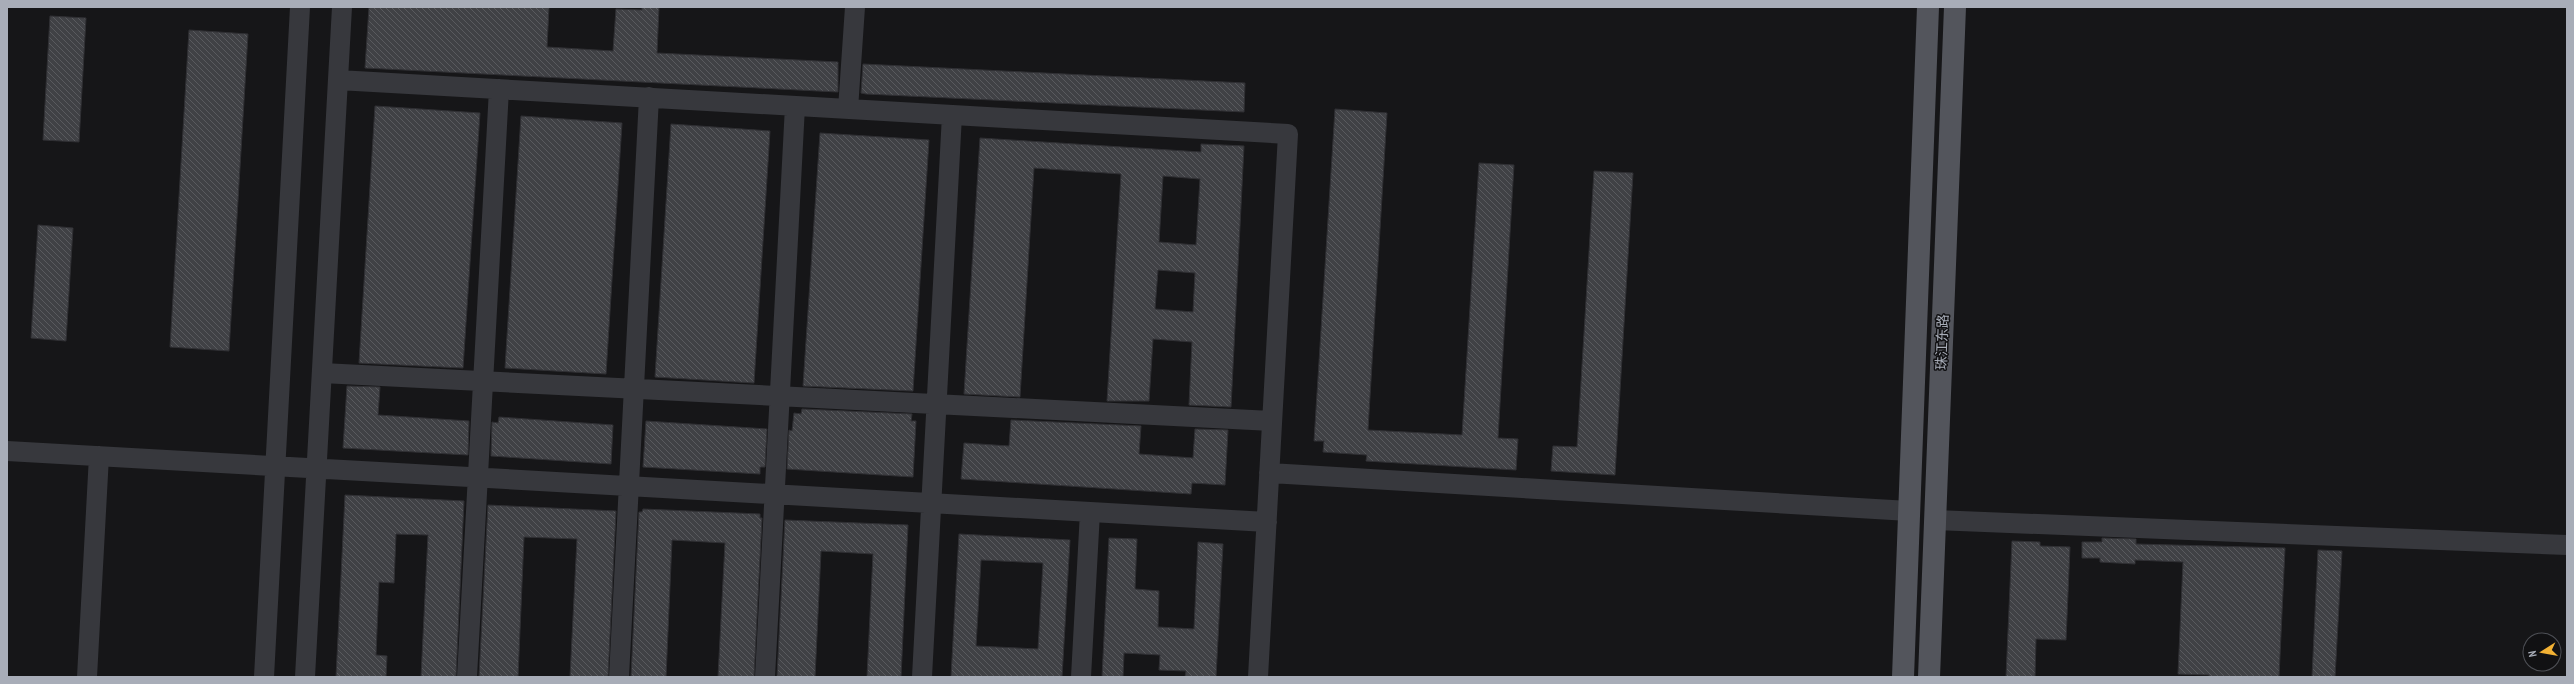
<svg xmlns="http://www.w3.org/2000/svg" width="2574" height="684" viewBox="0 0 2574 684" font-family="'PT Sans Narrow','Noto Sans SC',sans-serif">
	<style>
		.building { fill: url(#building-back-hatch); stroke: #303034; fill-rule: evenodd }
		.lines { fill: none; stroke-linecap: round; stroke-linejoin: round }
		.minor { stroke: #37383d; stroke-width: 20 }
		.major { stroke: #53555c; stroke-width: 22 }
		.labels { text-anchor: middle; stroke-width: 3; stroke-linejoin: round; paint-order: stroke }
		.street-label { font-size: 14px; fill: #a8adb8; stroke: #111113 }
	</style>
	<defs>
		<pattern id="building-back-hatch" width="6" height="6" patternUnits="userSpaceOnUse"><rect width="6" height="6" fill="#404145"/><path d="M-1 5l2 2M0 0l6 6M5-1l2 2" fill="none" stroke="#595a5e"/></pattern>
	</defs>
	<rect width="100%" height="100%" fill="#161618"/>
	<path class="building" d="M369 7H549L547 47 613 51 616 9 642 10V7H659L657 53 838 62V92L365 68Z
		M50 16 86 18 79 142 43 140Z
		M189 30 248 34 229 351 170 347Z
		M863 64 1245 83 1244 112 866 94 861 93Z
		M375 106 480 113 463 368 359 363Z
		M1335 109 1387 113 1368 430 1462 435 1479 163 1514 165 1498 438 1518 439 1516 470 1366 461 1367 455 1323 452 1324 441H1314Z
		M521 116 622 123 606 374 505 368Z
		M671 124 770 131 754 383 655 377Z
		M820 133 929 140 913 391 803 386Z
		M980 138 1201 152V144L1244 146 1231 407 1189 405 1192 342 1153 339 1149 401H1107L1121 174 1034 168 1020 397 964 394ZM1163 176 1200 179 1196 245 1159 242ZM1158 270 1195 273 1193 312 1155 309Z
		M1594 171 1633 173 1615 475 1551 471 1553 446 1577 447Z
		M38 225 73 228 66 341 31 338Z
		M347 386 380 387 378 415 469 421 468 455 343 448Z
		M802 409 912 414 911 421H916L913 477 787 469 789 430 792 431 794 413 801 414Z
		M499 417 613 425 611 464 491 456 492 422 498 423Z
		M1011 420 1141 426 1139 454 1193 458 1195 429 1228 430 1225 485 1192 483 1191 494 961 479 964 443 1009 446Z
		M646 421 767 429 765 467H760V474L643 467Z
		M345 495 464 501 456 677H421L428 535 396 534 394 583 379 582 376 655 387 656 386 677H336Z
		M488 505 616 511 608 677H570L577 539 524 537 518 677H479Z
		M643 509 760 514V518H762L754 677H718L725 543 672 540 666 677H631L639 512H642Z
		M785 520 908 525 901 677H867L873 554 821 551 815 677H777Z
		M959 534 1070 540 1062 677H951ZM981 560 1043 563 1038 649 976 646Z
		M1109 538 1137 539 1135 589 1159 591 1158 627 1194 629 1198 542 1223 544 1216 677H1185L1186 671 1159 670 1160 655 1124 653 1123 677H1102Z
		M2102 538 2136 539V544L2285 548 2279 677H2209V675L2178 674 2183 562 2135 560V564L2100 562V558H2082V542H2102Z
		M2012 541 2040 542V546L2070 547 2066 640 2036 639 2035 677H2006Z
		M2318 550 2342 551 2335 677H2312Z"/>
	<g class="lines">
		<path class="minor" d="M338 80 1288 134 1258 677
			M848 109 855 7
			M322 373 1272 421
			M7 451 1267 522
			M1269 473 1909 511
			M1935 520 2567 545
			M87 677 99 456
			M264 677 300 7
			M305 677 342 7
			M467 677 499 89
			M619 677 649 97
			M765 677 795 106
			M922 677 952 115
			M1081 677 1090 512"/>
		<path class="major" d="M1903 677 1928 7
			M1929 677 1955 7"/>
	</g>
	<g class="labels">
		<g class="street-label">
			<text transform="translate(1942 342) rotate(-88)" y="5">珠江东路</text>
		</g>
	</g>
	<rect width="2574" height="684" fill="none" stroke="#a8adb8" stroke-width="16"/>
	<g transform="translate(2542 652) rotate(259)"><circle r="19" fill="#111113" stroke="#4d4f55"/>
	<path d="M0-3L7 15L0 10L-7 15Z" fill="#f2b134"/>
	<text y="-6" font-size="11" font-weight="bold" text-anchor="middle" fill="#a8adb8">N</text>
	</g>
</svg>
